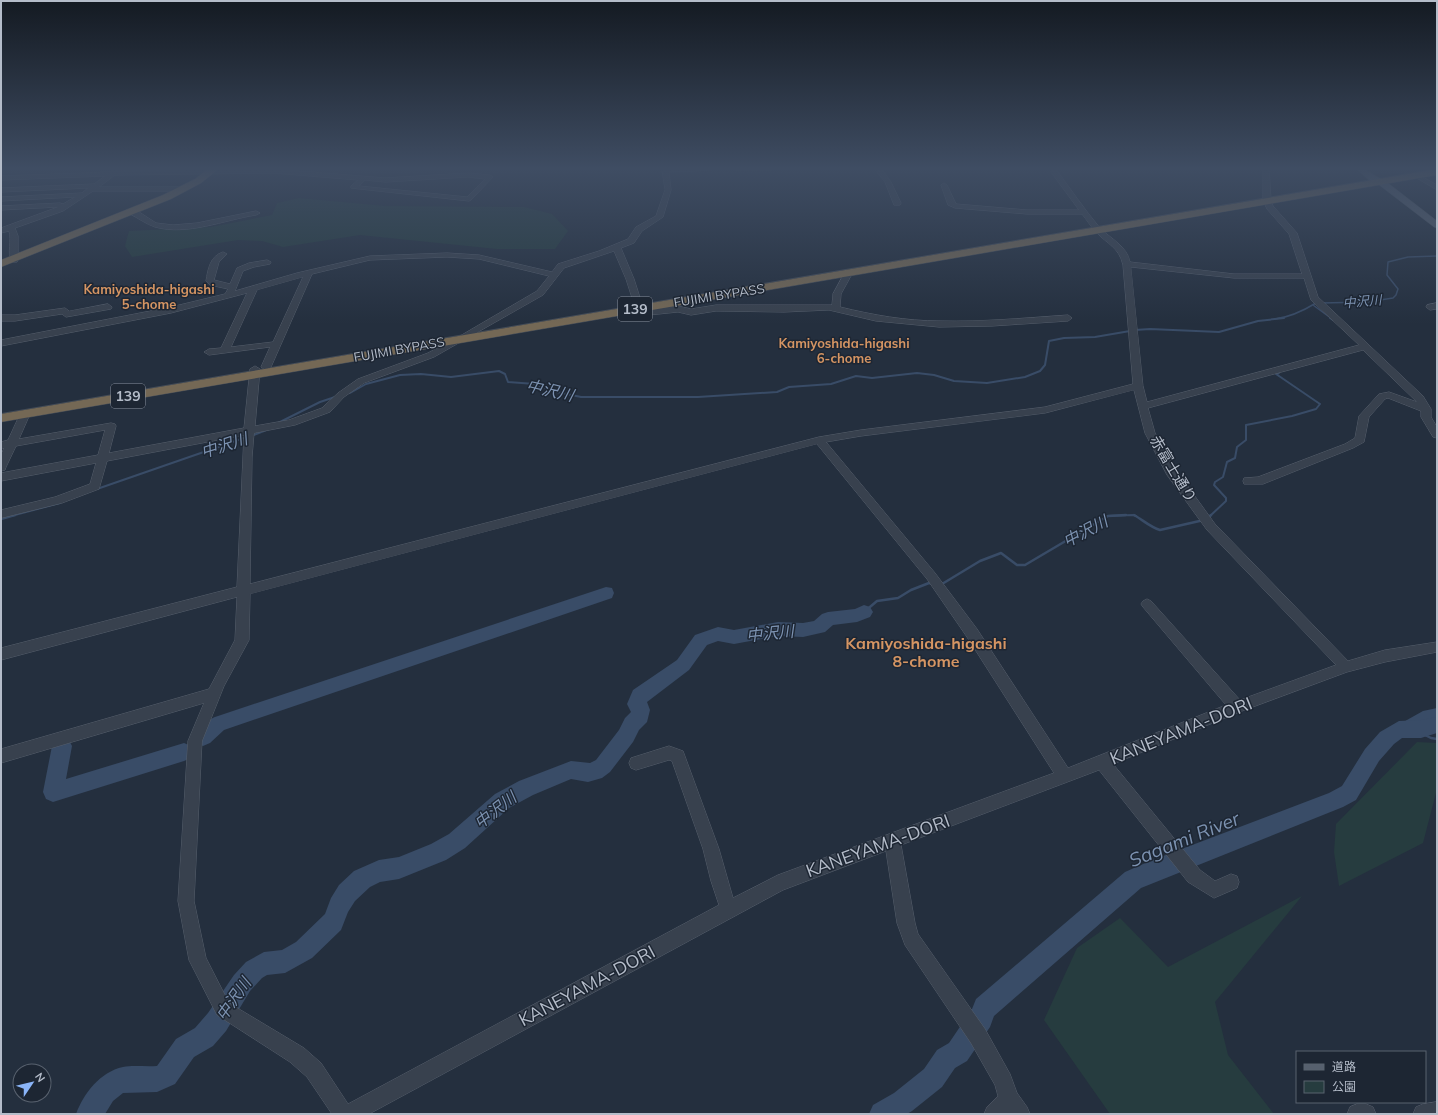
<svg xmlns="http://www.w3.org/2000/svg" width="1438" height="1115" viewBox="0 0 1438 1115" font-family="Mulish,'Noto Sans JP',sans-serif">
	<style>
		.green { fill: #263c3f }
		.water { fill: #394c67 }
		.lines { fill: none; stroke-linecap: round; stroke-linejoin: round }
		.stream-far2 { stroke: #394c67; stroke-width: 1.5 }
		.stream-far1 { stroke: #394c67; stroke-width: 2 }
		.stream { stroke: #394c67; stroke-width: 2.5 }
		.river { fill: #394c67; fill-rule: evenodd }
		.minor-casing { stroke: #565f6c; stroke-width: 1 }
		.major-casing { stroke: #414a57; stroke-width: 1 }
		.highway-casing { stroke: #434c59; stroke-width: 1 }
		.minor { fill: #38414e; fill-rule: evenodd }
		.major { fill: #56606e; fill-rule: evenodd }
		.highway { fill: #746855; fill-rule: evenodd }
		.labels { text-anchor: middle; stroke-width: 3; stroke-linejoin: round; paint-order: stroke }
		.far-neighbourhood-label { font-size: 13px; font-weight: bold; fill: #d59563; stroke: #1d2633 }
		.far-street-label { font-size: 13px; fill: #b4bcc9; stroke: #1d2633 }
		.far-water-label { font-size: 13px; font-style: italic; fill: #7c92b1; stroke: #1d2633 }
		.shield { fill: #1d2633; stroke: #878f9c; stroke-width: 1 }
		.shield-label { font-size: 14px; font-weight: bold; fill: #b4bcc9 }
		.street-label { font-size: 15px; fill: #b4bcc9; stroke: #1d2633 }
		.water-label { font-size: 16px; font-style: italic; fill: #7c92b1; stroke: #1d2633 }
		.neighbourhood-label { font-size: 16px; font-weight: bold; fill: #d59563; stroke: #1d2633 }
		.near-street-label { font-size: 18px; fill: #b4bcc9; stroke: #1d2633 }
		.near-water-label { font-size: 19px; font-style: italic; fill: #7c92b1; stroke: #1d2633 }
	</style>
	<rect width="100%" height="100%" fill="#242f3e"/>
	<path class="green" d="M299 198 385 206 524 207 552 214 568 231 555 249H497L360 235 283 247 262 241 238 240 132 257 125 246 129 231 211 227 272 215 277 203Z
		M1417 742 1437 743V789L1423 843 1339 886 1334 852 1336 824Z
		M1302 896 1215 1002 1228 1055 1274 1114H1110L1044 1020 1077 948 1120 918 1168 967Z"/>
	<path class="water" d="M1437 708V731L1382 734 1423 711Z"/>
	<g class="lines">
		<path class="stream-far2" d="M1321 303 1367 302 1393 298 1396 295 1398 289 1387 275 1388 262 1408 257 1437 256
			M1313 305 1332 319
			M1275 319C1290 317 1303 311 1316 303"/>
		<path class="stream-far1" d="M1330 318 1333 320
			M1135 330 1150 329 1219 332 1258 321 1284 318
			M350 393 366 384 400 375 421 374 451 377 499 371 505 374 508 382 535 384 557 392 581 397H698L777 392 789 387 831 384 856 376 872 378 917 373 934 375 954 381 987 383 1025 377 1040 371 1045 365 1049 341 1064 338 1095 337 1130 331
			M278 423 320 402 335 397
			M251 436 269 429
			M97 489 247 437
			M11 516 60 503
			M1107 516 1133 515 1136 516
			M1210 516 1226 501V498L1214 485 1215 482 1223 477 1227 462 1235 458 1237 447 1246 440V425L1292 416 1316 409 1320 404 1276 374 1279 373"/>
		<path class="stream" d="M1134 515C1143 520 1150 527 1160 530L1204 520
			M1208 518 1211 515
			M1 519 15 515
			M942 584 980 561 1001 553 1017 565H1025L1108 516 1126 515
			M864 612 877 601 898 598 911 590 929 583 933 584
			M1419 732 1431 738 1437 739"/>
		<path class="river" d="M606 587 612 588 614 593 612 598 224 730 210 743 203 746 196 743 193 737C198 727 208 719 218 716Z
			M864 605 870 607 873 612 870 617 857 622 833 625 825 632 803 637 778 636 734 644 718 641 707 645 689 670 647 702 650 710 647 722 639 730 633 742 610 772 602 778 588 782 571 779 533 795 509 808 465 848 446 860 399 879 380 882 370 887 355 901 348 912 341 930 312 958 285 973 267 975 262 978 250 991 226 1031 213 1046 194 1057 175 1084 157 1092 123 1093 113 1101 105 1114H76C84 1093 100 1072 123 1067 133 1065 146 1067 157 1066L176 1039 195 1028 208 1013 234 975 246 962 264 952 282 950 296 942 325 914 331 898 339 885 354 871 379 860 399 857 431 844 449 834 495 794 519 781 571 761 590 763 596 760 619 730 625 718 631 712 627 704 633 690 677 660 695 635 718 627 734 630 778 622 803 623 814 621 822 614 828 612 855 609Z
			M1437 717V733L1421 738H1402L1394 744 1379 761 1356 800 1343 807 1141 888 994 1016 990 1027 967 1061 955 1068 942 1087 912 1111 907 1114H869L873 1105 894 1093 924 1069 937 1050 949 1043 972 1009 976 999 1125 872 1150 861 1329 793 1342 786 1365 749 1380 732 1399 721 1421 720Z
			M62 737 69 740 72 746 66 779 184 743 191 746 194 752 191 758 184 761 53 802 46 799 43 792 52 746 55 740Z"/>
		<defs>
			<path id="minor" d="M116 168H122L121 171 274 169 385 178 468 173 490 175 493 177 471 200 469 201 351 188V186L358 180 274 173 115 175 99 187H182L185 189 182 191H93L63 211 15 228 18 236V260L17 262H11C7 252 12 241 9 231L1 233V228L58 207 1 210V206L60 203 63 204 75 197 1 201V197L82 193 88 188 1 192V188L94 184 105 176 1 180V176L110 172ZM468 177 485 179 467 197 359 186 365 180 385 182Z
				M662 168H714L711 170 669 172 671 190 663 217 642 231 634 243 621 248 634 279 642 304 641 306 638 307 634 304 626 279 614 251 564 268 543 295 434 357 364 383 344 397 330 412 295 425 254 433 252 457 250 584 819 437 861 430 1045 407 1133 384 1123 265C1119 247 1107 244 1096 232 1091 227 1087 220 1082 214H1027L955 208 948 205 941 185 944 183 947 185 956 204 1027 210H1079L1048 168H1055C1070 188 1084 209 1100 228 1111 239 1127 246 1130 262L1234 274H1302L1289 234 1267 209 1263 200V170L1261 168H1269L1271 200 1273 206 1297 233 1318 297 1423 396 1431 409V417L1437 427V438L1433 437 1421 417V411L1388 398 1385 399 1369 417 1364 442 1353 448 1263 484H1244L1243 481 1244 478 1258 477 1345 444 1355 438 1359 416 1379 394 1389 392 1417 402 1363 350 1148 408 1155 433 1176 470 1215 524 1348 661 1385 650 1437 642V652L1385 662 1347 672 1242 711 1113 764 1200 870 1215 881 1231 874 1237 876 1239 882 1237 888 1214 898 1188 882 1099 770 901 845 915 923 918 934 985 1029 1010 1074 1017 1093 1027 1107 1030 1114H984L987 1107 998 1096 995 1085 971 1043 905 945 897 923 886 851 783 890 369 1114H332L307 1077 290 1062 217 1015 189 960 178 901 188 741 204 703 1 763V749L209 689 235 640 237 597 1 660V648L237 587 244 435 107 461 99 489 62 503 1 518V510L55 497 90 484 96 463 1 481V473L98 455 105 430 16 446 6 467 5 470 1 471V455L4 448H1V442L8 440 21 412 25 411 30 414 19 439 111 423 115 424 116 426 109 453 244 428 250 369 255 366 260 369 255 426 289 420 322 408 338 393 358 379 428 353 460 336 537 291 549 276 479 259 447 257 370 260 312 274 271 367 266 370 261 367 270 347 209 355 204 352 209 349 221 348 247 293 171 313 1 346V340L171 307 225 294 228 289 210 285 206 281C208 269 210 256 223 252L227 254 219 262 214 280 230 284 237 268 249 263 267 260 271 262 270 264 254 267 243 271 235 291 297 273 370 256 447 253 479 255 552 272 558 264 599 251 628 239 636 227 656 216 665 190ZM1131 267 1234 278H1304L1311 300 1359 345 1147 402 1143 386ZM303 277 273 342 231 347 257 290ZM1134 390 1145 433 1167 475 1207 530 1336 665 1240 700 1151 601 1147 599 1143 601 1141 604 1143 607 1226 705 1068 768 977 629 935 573 826 442 861 436 1045 413ZM817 444 927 579 967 637 1054 773 778 875 733 898 719 849 683 751 669 746 631 758 629 763 631 768 636 770 669 760 672 761 703 849 711 881 719 905 348 1104 321 1063 304 1048 229 1003 206 958 194 901 202 741 224 686 249 640 250 594Z
				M731 168H774L771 170H734Z
				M874 168H881L891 182 901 203 900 205H894L885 182Z
				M1417 174 1437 185V190L1415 177V175Z
				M130 210H136L156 223 173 225 197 223 256 211 260 213 256 215C224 220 187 236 155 227 146 224 138 218 130 214Z
				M845 272H851L852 274 841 294 840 307C873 315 906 321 940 321 983 322 1025 318 1068 315L1072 318 1068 321 992 326 939 327 876 321 829 310 784 312 716 311 691 315 678 312 649 315 644 313 641 307 645 304 648 305 650 309 678 306 691 309 716 305H832L833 294Z
				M1437 303V309L1430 310 1426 307 1427 305Z
				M108 304 112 307 111 309 66 317 62 314 15 321H1V315H15L65 308 69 311Z
				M1437 1102V1114H1413L1416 1107 1423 1104Z
				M1357 1104H1366L1373 1107 1376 1114H1347L1350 1107Z"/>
			<path id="major" d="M1356 168C1369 168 1372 176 1384 180L1437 221V228L1434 227 1378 184 1370 181Z"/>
			<path id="highway" d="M209 168H220L201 183 171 199 1 267V260L163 195 195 179Z
				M1437 169V175L1 422V414Z"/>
		</defs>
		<use href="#minor" class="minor-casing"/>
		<use href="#major" class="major-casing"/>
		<use href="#highway" class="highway-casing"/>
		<use href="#minor" class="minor"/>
		<use href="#major" class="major"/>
		<use href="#highway" class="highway"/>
	</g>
	<linearGradient id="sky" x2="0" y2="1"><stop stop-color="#141a22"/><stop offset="0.52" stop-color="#3f4d63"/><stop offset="1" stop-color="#3f4d63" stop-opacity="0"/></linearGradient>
	<rect width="1438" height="324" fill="url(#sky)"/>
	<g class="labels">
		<g class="far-neighbourhood-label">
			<text x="149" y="294">Kamiyoshida-higashi<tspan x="149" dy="15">5-chome</tspan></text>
			<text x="844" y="348">Kamiyoshida-higashi<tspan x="844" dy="15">6-chome</tspan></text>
		</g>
		<g class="far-street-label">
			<text transform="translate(719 295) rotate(-9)" y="5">FUJIMI BYPASS</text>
			<text transform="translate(399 349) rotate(-10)" y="5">FUJIMI BYPASS</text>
		</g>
		<g class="far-water-label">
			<text transform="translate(1362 301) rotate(-5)" y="5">中沢川</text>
		</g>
		<g class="shield">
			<rect x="618" y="297" width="34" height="24" rx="3"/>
			<rect x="111" y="384" width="34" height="24" rx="3"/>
		</g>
		<g class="shield-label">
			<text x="635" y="314">139</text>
			<text x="128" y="401">139</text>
		</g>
		<g class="street-label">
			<text transform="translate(1173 469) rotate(59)" y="5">赤富士通り</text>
		</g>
		<g class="water-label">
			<text transform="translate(550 390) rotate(13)" y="6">中沢川</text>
			<text transform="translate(224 445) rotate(-18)" y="6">中沢川</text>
			<text transform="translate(1085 531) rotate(-28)" y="6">中沢川</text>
			<text transform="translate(770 633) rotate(-6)" y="6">中沢川</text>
			<text transform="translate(495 810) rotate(-38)" y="6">中沢川</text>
			<text transform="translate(233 999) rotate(-55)" y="6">中沢川</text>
		</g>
		<g class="neighbourhood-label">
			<text x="926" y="649">Kamiyoshida-higashi<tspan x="926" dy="18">8-chome</tspan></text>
		</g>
		<g class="near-street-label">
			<text transform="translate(1181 731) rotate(-22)" y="6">KANEYAMA-DORI</text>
			<text transform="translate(878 846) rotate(-20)" y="6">KANEYAMA-DORI</text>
			<text transform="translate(587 986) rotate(-28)" y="6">KANEYAMA-DORI</text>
		</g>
		<g class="near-water-label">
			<text transform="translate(1184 839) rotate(-22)" y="7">Sagami River</text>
		</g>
	</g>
	<rect width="1438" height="1115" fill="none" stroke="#b4bcc9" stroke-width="4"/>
	<rect x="1296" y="1051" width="130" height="52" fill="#1d2633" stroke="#59626f"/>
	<rect x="1304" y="1064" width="20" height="6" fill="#56606e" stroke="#59626f"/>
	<text x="1332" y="1071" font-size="12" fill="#b4bcc9">道路</text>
	<rect x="1304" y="1081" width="20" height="12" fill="#263c3f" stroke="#59626f"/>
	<text x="1332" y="1091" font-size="12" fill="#b4bcc9">公園</text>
	<g transform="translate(32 1083) rotate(55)"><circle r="19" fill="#1d2633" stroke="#59626f"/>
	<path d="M0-3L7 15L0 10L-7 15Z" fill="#8ab4f8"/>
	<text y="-6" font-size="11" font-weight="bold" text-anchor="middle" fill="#b4bcc9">N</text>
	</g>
</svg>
